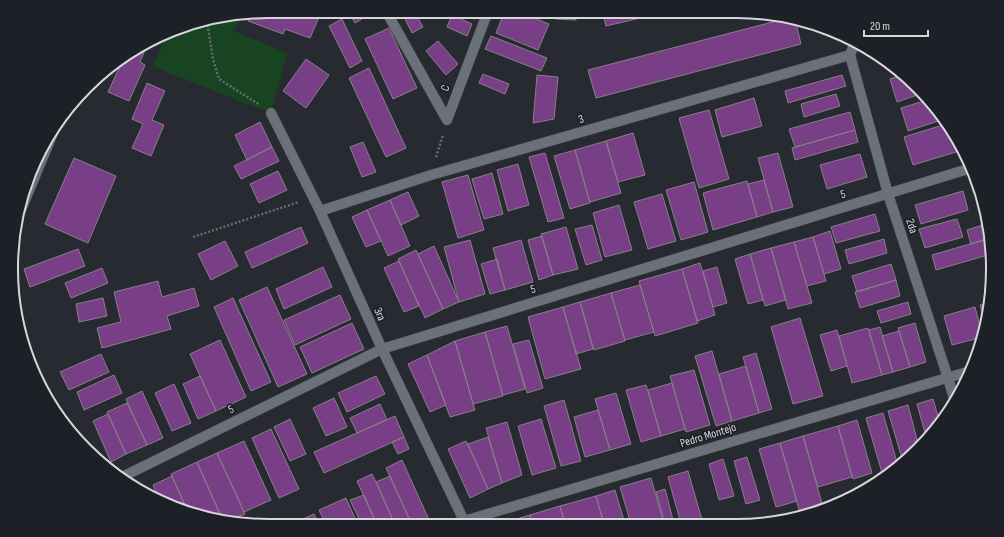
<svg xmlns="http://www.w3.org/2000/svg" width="1004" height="537" viewBox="0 0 1004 537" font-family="'Sofia Sans Condensed',sans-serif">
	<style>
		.green { fill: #184422 }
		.building { fill: #783e86; stroke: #878088 }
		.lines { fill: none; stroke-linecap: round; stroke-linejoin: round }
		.minor-casing { stroke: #43464b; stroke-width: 11 }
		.path { stroke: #686b70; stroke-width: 2.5; stroke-dasharray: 2 2; stroke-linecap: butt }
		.minor { stroke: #6c7078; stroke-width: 10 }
		.labels { text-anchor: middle; stroke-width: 3.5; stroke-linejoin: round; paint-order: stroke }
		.street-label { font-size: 12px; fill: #d5d7db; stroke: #1d2127 }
		.rim { fill: none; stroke: #d5d7db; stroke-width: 2 }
	</style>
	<rect width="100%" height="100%" fill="#272a31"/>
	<path class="green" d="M241 16 234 31 287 53 271 113 153 67 165 36 186 25Z"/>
	<path class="building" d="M268 11H305L319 17 310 38 285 29 283 34 248 21 250 14Z
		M348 11H375L355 23Z
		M401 11H414L423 27 412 33Z
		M455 11H477L474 19Z
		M505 11H517L549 24 538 50 496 33Z
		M556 11H576V20L555 19Z
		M602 11H670L606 26Z
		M452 15 472 24 467 36 447 27Z
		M788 18 795 19 801 44 596 98 588 70Z
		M342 19 362 61 350 68 329 26Z
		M389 28 417 88 393 99 365 39Z
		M491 36 547 58 541 71 485 49Z
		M438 41 458 64 446 75 426 51Z
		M147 45 140 62 145 65 129 101 108 92 121 64 117 62Z
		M306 59 329 75 306 108 283 91Z
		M369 68 406 148 386 157 349 78Z
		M483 74 509 84 505 94 479 83Z
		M537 75 558 77 554 119 533 123Z
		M842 75 846 86 788 103 785 91Z
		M899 76 920 94 897 102 890 79Z
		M147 83 165 91 152 120 164 125 151 156 132 148 143 124 132 119Z
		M836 94 840 106 804 117 801 104Z
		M754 98 762 126 722 137 715 110Z
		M927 100 940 112 944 119 908 131 901 108Z
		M709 110 729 179 699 188 679 118Z
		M850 112 855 130 795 147 789 129Z
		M260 122 272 147 247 160 235 135Z
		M946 124 959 151 913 165 904 137Z
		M855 130 858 142 795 160 792 148Z
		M633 133 645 175 618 182 606 141Z
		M606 141 621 193 590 202 575 150Z
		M363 142 376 172 362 177 350 147Z
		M272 147 279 161 241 179 234 166Z
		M575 150 590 203 570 209 554 156Z
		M545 153 564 218 548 222 529 157Z
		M778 153 793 207 773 212 758 158Z
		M860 154 867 177 827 189 820 165Z
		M74 158 116 176 88 243 45 224Z
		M518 164 529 205 508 211 497 170Z
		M278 171 287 190 259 203 250 184Z
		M492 173 503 214 484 219 472 179Z
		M468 175 484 230 458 238 442 182Z
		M764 180 773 212 757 217 748 184Z
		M747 181 757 217 713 230 703 193Z
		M694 182 708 232 681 240 666 190Z
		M963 191 968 210 921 224 915 205Z
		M408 192 419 216 401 225 390 200Z
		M662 194 676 241 648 249 634 202Z
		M390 200 410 246 388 256 367 210Z
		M619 205 632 250 605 257 593 213Z
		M367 210 381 241 366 247 352 217Z
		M875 214 880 231 836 243 831 227Z
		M957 219 963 237 925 248 919 229Z
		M986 224 987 239 971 244 967 230Z
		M592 225 602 260 586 265 575 229Z
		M301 227 308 243 252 268 245 252Z
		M566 227 578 269 553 275 541 234Z
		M830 231 841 269 824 274 813 237Z
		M542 236 553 275 539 280 528 240Z
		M813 237 826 281 807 286 794 242Z
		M884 239 887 253 849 264 845 250Z
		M987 239 988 255 936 270 932 255Z
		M470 240 485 294 459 302 444 247Z
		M521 240 533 282 505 290 493 248Z
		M225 241 238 266 211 280 198 254Z
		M794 242 812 303 788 309 771 248Z
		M434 246 459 302 443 309 418 254Z
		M771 248 786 300 765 306 750 254Z
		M78 249 85 266 30 287 24 269Z
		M416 250 443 309 425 318 398 259Z
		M750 254 763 300 748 304 735 259Z
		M497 259 505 290 490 294 481 264Z
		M399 261 419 306 404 312 384 268Z
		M700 263 715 315 697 321 682 269Z
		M891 264 896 280 857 292 852 276Z
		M323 267 332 287 284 309 276 289Z
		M717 267 727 303 713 307 703 271Z
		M102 268 108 283 71 298 65 283Z
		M682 269 698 323 655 336 639 281Z
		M896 280 900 296 860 308 855 292Z
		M158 281 162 297 194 288 199 306 167 316 171 329 102 348 97 328 121 322 114 292Z
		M640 285 654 332 625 340 611 293Z
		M267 287 307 374 278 387 239 300Z
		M611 293 625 341 594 350 580 302Z
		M340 295 351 319 295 345 284 320Z
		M103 298 107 316 79 322 76 304Z
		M233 298 271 382 251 391 214 307Z
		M580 302 593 349 576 354 563 307Z
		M908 302 911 314 881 323 877 311Z
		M991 302 985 321 980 305Z
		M563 307 581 369 545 379 528 317Z
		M975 307 981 330 979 338 952 345 944 316Z
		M800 318 823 396 793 404 771 327Z
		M352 323 364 349 312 373 300 347Z
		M915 323 926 362 910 367 898 328Z
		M507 326 525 389 503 395 485 332Z
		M880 327 893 372 882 375 869 330Z
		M868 328 882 375 852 383 839 336Z
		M837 330 847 366 831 371 820 335Z
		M899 331 910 367 893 372 882 336Z
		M485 332 503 396 473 404 455 341Z
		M220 340 246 397 216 411 190 354Z
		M529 340 543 388 527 393 513 344Z
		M455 341 475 410 450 417 427 355Z
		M712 351 732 421 716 426 695 356Z
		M756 353 772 409 759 413 743 357Z
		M101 354 109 372 69 390 60 372Z
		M427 355 446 405 430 412 408 364Z
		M746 366 759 413 732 421 719 374Z
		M694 370 710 425 686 432 670 376Z
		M114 375 122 393 84 410 77 392Z
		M200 376 216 411 198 419 183 384Z
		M376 376 385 394 347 412 338 393Z
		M672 383 685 429 661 436 648 390Z
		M174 384 191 423 172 431 155 393Z
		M646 385 661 436 641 442 626 390Z
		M142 391 163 438 147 445 126 399Z
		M616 393 631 444 610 450 595 399Z
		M334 398 347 427 326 436 313 408Z
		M933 399 940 423 927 440 917 404Z
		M564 400 581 461 561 466 544 406Z
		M127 403 147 445 126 454 107 412Z
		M380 404 387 420 357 433 350 418Z
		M908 405 919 447 903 462 888 411Z
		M598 410 610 450 585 457 574 417Z
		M883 413 898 466 888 475 883 476 866 418Z
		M108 414 126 454 111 462 93 421Z
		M395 416 404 437 324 473 314 452Z
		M290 419 306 454 290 461 274 427Z
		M541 419 556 468 532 475 518 426Z
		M857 420 872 473 853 479 838 426Z
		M507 422 522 475 502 483 486 428Z
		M838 426 852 477 818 487 803 436Z
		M271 429 299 489 279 498 252 438Z
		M803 436 823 507 800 513 780 443Z
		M404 437 409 449 398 454 392 442Z
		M488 437 502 483 488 489 468 444Z
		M244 441 271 500 244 512 217 453Z
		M466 441 488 489 470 498 448 449Z
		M780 443 797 501 776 507 759 449Z
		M217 453 245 514 228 521H223L197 462Z
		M747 457 760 500 746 504 734 461Z
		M723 459 734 496 719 500 709 464Z
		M402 460 430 522 423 525H412L386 468Z
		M197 462 223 521 202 517 188 512 187 510 171 474Z
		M688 471 702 520 689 524H681L668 477Z
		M372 474 376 482 395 525H377L357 481Z
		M172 476 187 510H185L159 500 153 485Z
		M390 476 412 525H395L376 482Z
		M651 478 664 524H631L620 487Z
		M146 487 149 496 138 490Z
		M665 489 674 524H665L656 492Z
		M615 490 625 524H604L596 496Z
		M364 495 377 525H362L350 500Z
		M596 496 604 524H565L560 506Z
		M346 498 358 525H326L319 510Z
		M560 506 565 524 532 525 530 515Z
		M314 514 319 525H290Z
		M530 515 532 525H515L513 520Z"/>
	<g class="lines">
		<defs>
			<path id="minor" d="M386 11 447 120
				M850 55 888 194 948 378 955 402
				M850 55 855 42
				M271 113 320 211 382 349 466 525
				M447 120 488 11
				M320 211 431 175 850 55
				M18 217 58 121
				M30 364 42 386
				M122 477 382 349 968 169
				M456 525 464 521 967 372"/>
		</defs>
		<use href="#minor" class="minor-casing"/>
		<path class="path" d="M207 21 213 59 219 79 260 105
			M436 157 443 135
			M193 237 299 202"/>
		<use href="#minor" class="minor"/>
	</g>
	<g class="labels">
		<g class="street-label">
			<text transform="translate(445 88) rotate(-70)" y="4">C</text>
			<text transform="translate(581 119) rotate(-16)" y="4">3</text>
			<text transform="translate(843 194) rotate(-17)" y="4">5</text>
			<text transform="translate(912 226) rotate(72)" y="4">2da</text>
			<text transform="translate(533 289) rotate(-17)" y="4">5</text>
			<text transform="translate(380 314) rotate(66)" y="4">3ra</text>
			<text transform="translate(231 409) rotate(-26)" y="4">5</text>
			<text transform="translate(708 435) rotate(-17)" y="4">Pedro Montejo</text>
		</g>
	</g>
	<path d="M0 0H1004V537H0ZM268 18H736A250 250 0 0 1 986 268V269A250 250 0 0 1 736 519H268A250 250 0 0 1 18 269V268A250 250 0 0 1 268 18Z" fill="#1d2127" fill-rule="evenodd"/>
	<path class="rim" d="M268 18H736A250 250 0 0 1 986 268V269A250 250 0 0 1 736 519H268A250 250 0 0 1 18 269V268A250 250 0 0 1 268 18Z"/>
	<path d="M864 30v6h64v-6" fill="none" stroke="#d5d7db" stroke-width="2"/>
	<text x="870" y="30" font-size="12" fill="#d5d7db" stroke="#1d2127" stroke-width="3" paint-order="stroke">20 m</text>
</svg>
